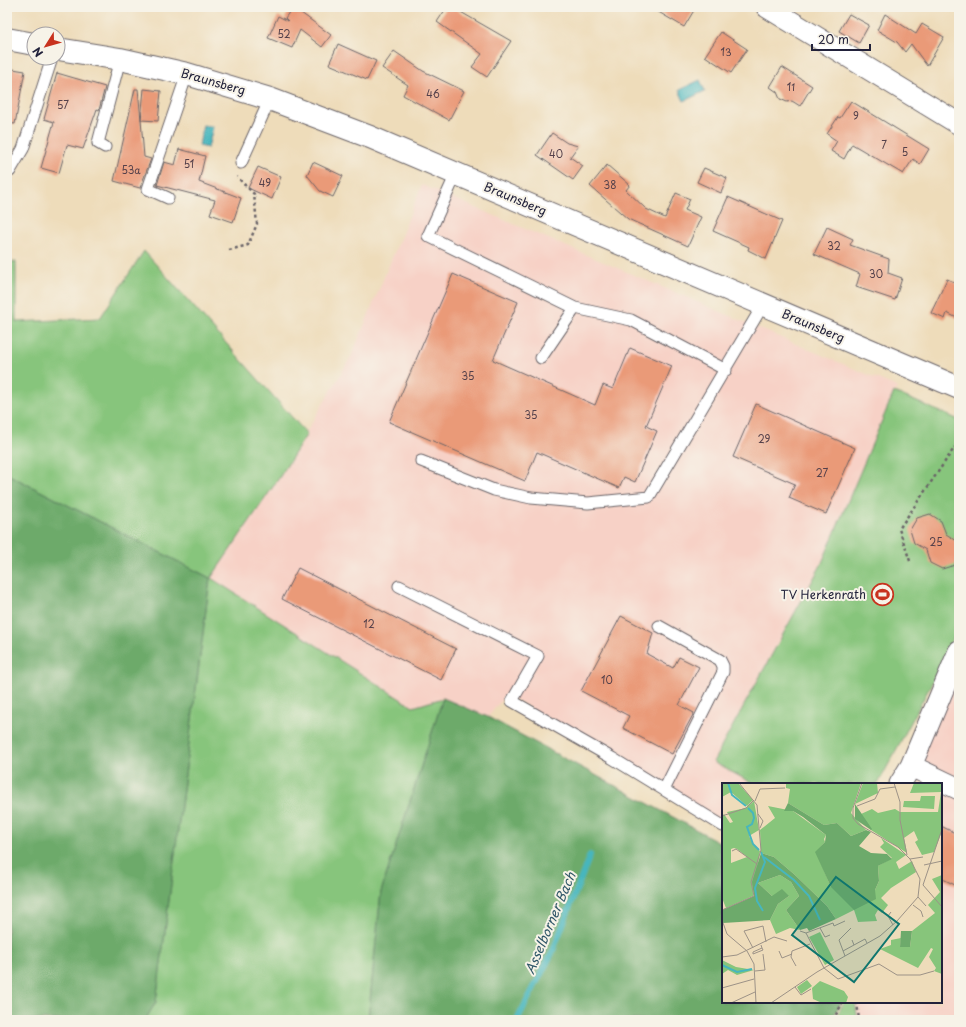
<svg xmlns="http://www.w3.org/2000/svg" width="966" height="1027" viewBox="0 0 966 1027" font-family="'Playpen Sans',sans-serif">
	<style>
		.built { fill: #f7d1c6 }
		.green { fill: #87c57b; stroke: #54745b }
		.forest { fill: #6daa6b; stroke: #486653 }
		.water { fill: #47b6bd; stroke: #346c7c }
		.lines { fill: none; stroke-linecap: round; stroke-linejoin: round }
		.stream { stroke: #47b6bd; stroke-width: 6 }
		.building { fill: #ea9a78 }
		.service-casing { stroke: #696367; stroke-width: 13 }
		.minor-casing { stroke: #696367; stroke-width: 23 }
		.secondary-casing { stroke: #696367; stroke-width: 24 }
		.path { stroke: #696367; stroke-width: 2.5; stroke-dasharray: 3 3; stroke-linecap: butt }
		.service { stroke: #fff; stroke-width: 11 }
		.minor { stroke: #fff; stroke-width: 21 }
		.secondary { stroke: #fff; stroke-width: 22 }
		.labels { text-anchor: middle; stroke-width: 4; stroke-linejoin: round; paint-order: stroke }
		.number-label { font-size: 10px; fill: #54404a }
		.street-label { font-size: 12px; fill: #22223b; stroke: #f7f3e8 }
		.poi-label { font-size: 12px; fill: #22223b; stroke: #f7f3e8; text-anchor: end }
		.water-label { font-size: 13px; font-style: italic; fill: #2f5668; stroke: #f7f3e8 }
		.inset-river { fill: none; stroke: #47b6bd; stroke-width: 2 }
		.inset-road { fill: none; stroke: #9c9287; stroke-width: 1 }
		.view { fill: #0f766e; fill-opacity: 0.15; stroke: #0f766e; stroke-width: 2 }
		.inset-edge { fill: none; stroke: #22223b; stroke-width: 2 }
	</style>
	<rect width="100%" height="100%" fill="#f7f3e8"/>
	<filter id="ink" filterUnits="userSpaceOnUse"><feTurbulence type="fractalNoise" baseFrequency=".025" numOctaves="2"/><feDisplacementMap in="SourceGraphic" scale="8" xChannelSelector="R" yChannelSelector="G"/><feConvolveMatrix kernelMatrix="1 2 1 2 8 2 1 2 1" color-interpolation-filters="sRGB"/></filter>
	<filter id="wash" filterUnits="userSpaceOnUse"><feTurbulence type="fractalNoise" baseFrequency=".012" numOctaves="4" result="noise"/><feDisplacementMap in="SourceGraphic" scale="16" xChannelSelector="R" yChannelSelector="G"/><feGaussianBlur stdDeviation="0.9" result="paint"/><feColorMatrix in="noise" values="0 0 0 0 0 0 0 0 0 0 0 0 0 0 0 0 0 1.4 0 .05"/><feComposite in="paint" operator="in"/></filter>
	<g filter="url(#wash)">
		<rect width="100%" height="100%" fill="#eedcba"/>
		<path class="built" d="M422 185 897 387 821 565 714 762 754 784H723V823L506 694 488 717 443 698 413 707 210 578 279 478 352 355Z
			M959 660V1020H858L855 1002H941V784H904Z"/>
		<path class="green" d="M144 251 307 434 279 478 211 578 413 707 443 698 381 892 368 1020H145L156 1002 210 578 7 474V262H16V322L100 318Z
			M894 392 959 420V626L934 679 878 784H754L713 762 821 565Z
			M844 1002H855L858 1020H835Z"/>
		<path class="forest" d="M7 474 210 578 156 1002 145 1020H7Z
			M443 698 488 717 723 844V1002H841L832 1020H368L381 892Z"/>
		<path class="water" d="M700 80 705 91 684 101 679 90Z
			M203 125 213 127 208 148 199 146Z"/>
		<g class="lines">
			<path class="stream" d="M517 1020 552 953 590 855"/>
		</g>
		<g id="blocks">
			<path class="building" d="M293 7 331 35 322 47 300 30 292 48 268 38 278 16 288 21 285 18Z
				M447 7H452L511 41 487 77 472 67 482 54 437 22Z
				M650 7H696L684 27Z
				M849 14 869 25 859 43 839 31Z
				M885 14 916 34 922 24 944 37 927 66 911 44 905 52 897 42 877 30Z
				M721 32 747 49 731 73 705 56Z
				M338 44 376 61 367 80 329 64Z
				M394 51 423 71 464 91 449 120 403 95 408 85 382 68Z
				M782 67 812 86 800 106 792 101 787 102 780 99 777 92 770 87Z
				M7 68 25 71 15 124 7 123Z
				M57 73 105 87 99 110 97 109 83 149 67 145 59 173 41 168 54 122 44 119Z
				M135 89H138L141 120 144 89 161 91 158 121 141 120 144 157 151 159 140 188 114 181Z
				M851 101 929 149 920 164 913 159 903 174 852 144 844 159 831 151 837 141 827 134 838 117 840 118Z
				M552 133 567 143 578 146 570 157 583 166 573 180 537 155Z
				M179 149 205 156 199 182 241 198 233 222 210 214 215 200 157 185 164 162 175 165Z
				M313 162 343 176 333 197 320 191 307 175Z
				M607 165 630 185 626 190 646 209 665 218 676 193 690 199 685 210 701 217 688 246 628 219 590 186Z
				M258 167 281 177 272 199 248 188Z
				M704 168 727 178 721 193 697 182Z
				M728 197 782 221 766 259 748 250 749 247 713 231Z
				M827 227 853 239 850 245 889 259 888 273 902 278 895 300 856 287 860 274 814 254Z
				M453 274 518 302 493 360 595 405 603 385 613 389 630 348 672 366 646 426 657 431 635 482 624 477 619 488 537 452 525 481 389 422Z
				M947 279 959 284V319L947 313 945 319 931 313Z
				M756 404 855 448 826 514 789 498 795 484 733 457Z
				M930 514 941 521 946 534 957 541 959 558 955 565 942 569 930 563 926 550 914 543 910 530 917 518Z
				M298 568 456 649 441 680 282 599Z
				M621 616 653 633 647 654 673 668 679 657 699 667 679 705 694 713 672 754 623 728 629 716 581 691Z
				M941 826 959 835V887L941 878Z"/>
		</g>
	</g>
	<g filter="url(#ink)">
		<use href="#blocks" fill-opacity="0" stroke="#696367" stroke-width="1"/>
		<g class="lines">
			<defs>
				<path id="service" d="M105 147 98 143 120 59
					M241 163 270 99
					M7 171H10L23 149 52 58
					M456 174 428 236 575 308
					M168 198 148 189 187 74
					M541 358 575 308 631 320 726 370
					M421 461 494 490 531 498 588 503 649 497 763 305
					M399 586 538 656 512 701 612 758 723 826
					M659 626 720 660 723 666V672L664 790"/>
				<path id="minor" d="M767 7 959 124
					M911 766 959 789
					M900 784 911 766 959 651"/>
				<path id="secondary" d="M7 39 34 44
					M58 49 120 59 187 74 270 99 370 137 959 388"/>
			</defs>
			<use href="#service" class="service-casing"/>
			<use href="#minor" class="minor-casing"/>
			<use href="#secondary" class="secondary-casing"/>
			<path class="path" d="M229 250 248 245 257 224 254 194 237 177
				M910 561 899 529 955 447
				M857 1002 859 1020
				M833 1020 843 1002"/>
			<use href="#service" class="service"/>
			<use href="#minor" class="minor"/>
			<use href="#secondary" class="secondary"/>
		</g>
	</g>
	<defs>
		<symbol id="stadium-ring" viewBox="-11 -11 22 22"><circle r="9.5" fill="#f7f3e8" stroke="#c8321e" stroke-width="1.5"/><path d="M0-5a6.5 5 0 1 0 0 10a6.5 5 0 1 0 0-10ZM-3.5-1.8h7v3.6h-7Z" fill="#c8321e"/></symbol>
	</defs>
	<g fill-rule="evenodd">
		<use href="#stadium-ring" x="870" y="582" width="25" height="25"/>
	</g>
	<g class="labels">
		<g class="number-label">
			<text x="284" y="38">52</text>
			<text x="726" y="56">13</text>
			<text x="791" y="91">11</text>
			<text x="433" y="98">46</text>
			<text x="63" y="109">57</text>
			<text x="856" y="120">9</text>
			<text x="884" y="149">7</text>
			<text x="905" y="156">5</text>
			<text x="556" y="158">40</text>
			<text x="189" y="168">51</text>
			<text x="131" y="174">53a</text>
			<text x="265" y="187">49</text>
			<text x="610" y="189">38</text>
			<text x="834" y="250">32</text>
			<text x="876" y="278">30</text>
			<text x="468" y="380">35</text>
			<text x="531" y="419">35</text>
			<text x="764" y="443">29</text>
			<text x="822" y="477">27</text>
			<text x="936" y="546">25</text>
			<text x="369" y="628">12</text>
			<text x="607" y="684">10</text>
		</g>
		<g class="street-label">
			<text transform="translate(213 82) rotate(16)" y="4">Braunsberg</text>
			<text transform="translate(515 199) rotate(23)" y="4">Braunsberg</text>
			<text transform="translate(813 326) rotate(23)" y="4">Braunsberg</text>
		</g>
		<g class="poi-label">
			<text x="866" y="599">TV Herkenrath</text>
		</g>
		<g class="water-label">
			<text transform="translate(550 923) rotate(-67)" y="5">Asselborner Bach</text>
		</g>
	</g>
	<g transform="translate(722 783)">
		<rect width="220" height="220" fill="#eedcba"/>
		<path d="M0 0H16L31 17 25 23 9 9 0 14ZM64 0H139L129 30 144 47 129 53 115 40 102 42 66 20 68 6 64 5ZM141 0H155L156 10 133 21ZM192 0H220V55L219 51 212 69 200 72 193 59 196 57 192 48 182 55 185 70 149 47 139 31 150 26 156 30 173 26 178 29H216L219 9 188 10ZM199 13H213L212 26 181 24 182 18H198ZM32 18 37 47 27 53 31 61 38 68 31 113 4 125 0 115V33L2 31 8 40 11 39 5 29 24 25ZM12 65 15 66 25 74 9 80V66ZM46 23 71 28 104 52 102 56 103 59 94 69 109 104 153 107 157 98 156 83 170 75 158 64 162 60 159 55 184 72 174 79 177 86 190 78 194 89 169 105 159 115 166 122 160 130 156 127 153 132 155 138 136 139 132 127 114 136 105 123 73 92 52 74 39 70 38 47 53 35ZM58 92 69 99 76 111 77 113 64 127 78 147 68 145 54 151 48 137 56 121 67 113H50L36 100ZM220 92V191L212 188 214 185 207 174 211 166 209 165 196 185 158 166 169 162V157L179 155 178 164H188L190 148 213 130 206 122 218 109 210 96ZM98 149 112 177 103 182 87 154ZM0 177 14 184 32 187 15 192 6 187 0 191ZM85 197 90 203 79 211 75 204ZM98 198 122 208 126 214 124 220H100L91 216 90 205Z" fill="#87c57b" fill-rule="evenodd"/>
		<path d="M66 20 102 42 115 40 129 53 144 47 149 49 137 63 149 70 165 71 170 76 156 83 157 98 153 107 154 116 132 127 109 104 93 69 103 59 104 52 81 34 71 28H62ZM133 21 150 46 149 47 133 36ZM39 70 52 74 73 92 105 123 114 136 87 148 85 145 78 147 64 127 77 113 76 111 69 99 58 92 36 100 50 113 60 106 67 113 56 121 48 137 1 140 0 127 32 113 30 99ZM179 148H190L188 164H178Z" fill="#6daa6b"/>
		<path class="inset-river" d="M6 0 10 12 24 23M26 25 31 30 32 35 30 41 25 44 31 61 37 67M39 69 43 79 33 105 35 118 41 128M42 74 72 97 87 113 98 137M0 182 15 189 30 186"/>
		<path class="inset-road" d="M172 0 178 19V37L185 72M33 18 38 6 63 5M135 23 153 16 158 6 173 4M36 31 41 38 38 45M0 33 24 25 32 17M220 46 201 102 220 124M10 68 14 66 35 81M188 76 201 74M202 82 220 78M196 114 204 123M191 122 199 128 201 134M0 127 32 113 29 99 39 67 35 22 17 0M169 129 166 133 171 142M0 137 5 151 25 168 32 181 34 220M98 145 103 154 108 152M78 148 84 150 111 140 112 143 123 138M84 150 102 185 116 196 157 181 175 192H198L212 188M39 162 40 165 41 167 31 171V169L40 165M132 162 143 156 145 160M31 165 22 148 41 143 44 159M57 168 60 175 70 171M121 168 132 162 130 157M123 173 117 157 129 145M0 174 15 172 52 154 65 158M74 183 69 174 70 168 88 161M33 188 43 187 41 171M73 204 79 212 89 206M0 205 32 196M9 220 33 209M49 220 95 189 158 153 175 138 196 114 198 96 188 76 176 64 136 41 131 35V25L140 0"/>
		<path class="view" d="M114 94 177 141 132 199 70 152Z"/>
		<rect width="220" height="220" class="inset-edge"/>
	</g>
	<rect width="966" height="1027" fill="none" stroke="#f7f3e8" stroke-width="24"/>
	<g transform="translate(46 46) rotate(233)"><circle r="19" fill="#f7f3e8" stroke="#a29fa3"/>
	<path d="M0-3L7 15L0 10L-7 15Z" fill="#c8321e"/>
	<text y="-6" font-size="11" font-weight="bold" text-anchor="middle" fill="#22223b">N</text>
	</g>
	<path d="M812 44v6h58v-6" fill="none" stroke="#22223b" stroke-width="2"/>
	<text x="818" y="44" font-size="12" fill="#22223b" stroke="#f7f3e8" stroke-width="3" paint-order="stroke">20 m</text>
</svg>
